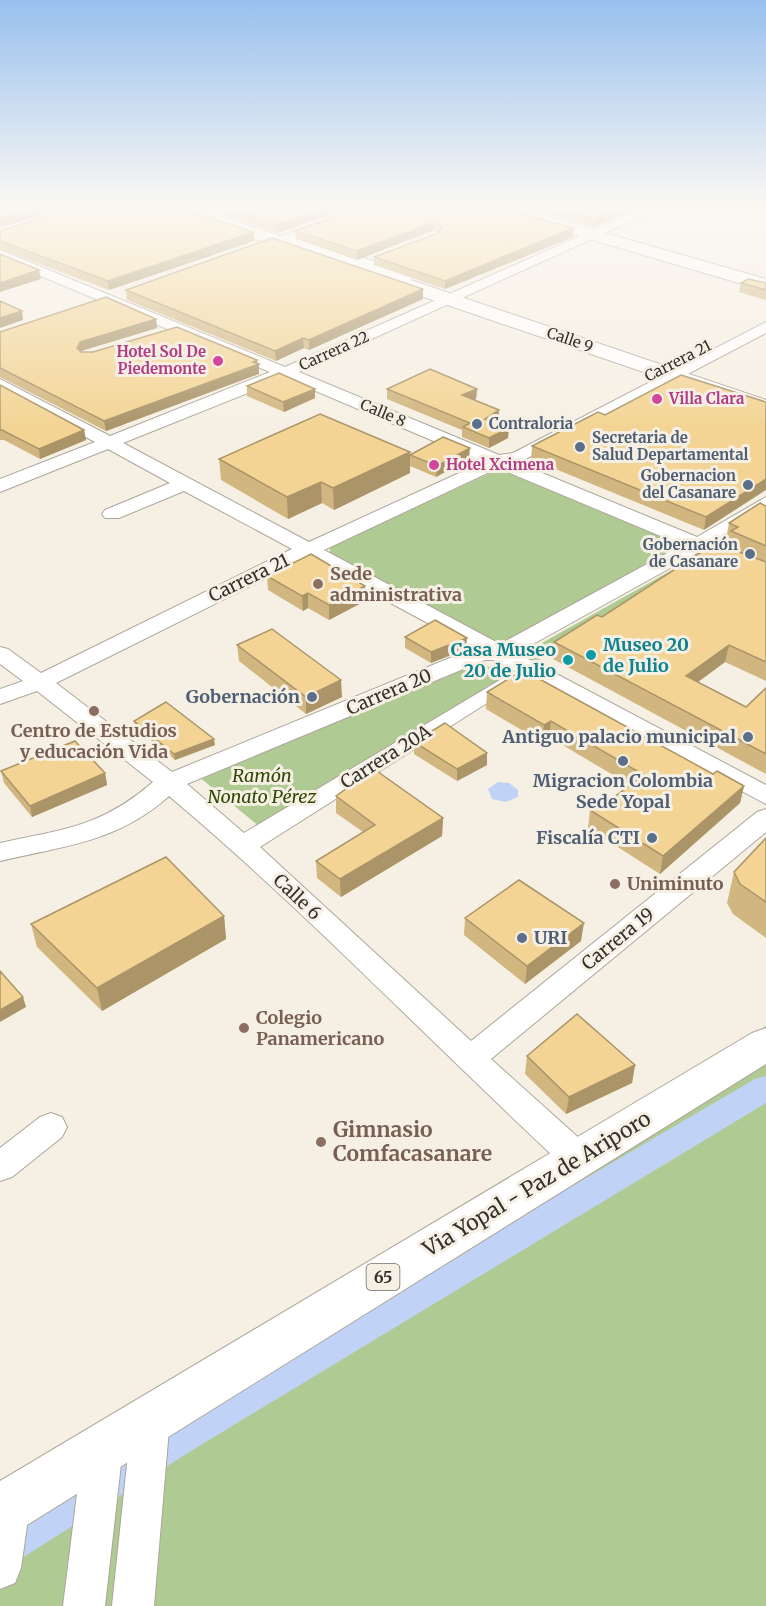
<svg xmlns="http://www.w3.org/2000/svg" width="766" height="1606" viewBox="0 0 766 1606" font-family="Merriweather,serif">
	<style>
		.green { fill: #b0ca94 }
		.water { fill: #c0d3f6 }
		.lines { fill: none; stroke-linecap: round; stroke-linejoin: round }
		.canal { fill: #c0d3f6; fill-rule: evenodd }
		.minor-casing { stroke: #aca69b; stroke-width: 2 }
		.major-casing { stroke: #aca69b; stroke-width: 2 }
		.minor { fill: #fff; fill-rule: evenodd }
		.major { fill: #fff; fill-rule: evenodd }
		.wall { fill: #d1b67f }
		.shaded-wall { fill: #aa9468 }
		.building { fill: #f3d494; stroke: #aa9468; stroke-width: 1.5 }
		.hotel-dot { fill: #d1479c; stroke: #f6f0e4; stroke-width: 2 }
		.service-dot { fill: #5c6f8a; stroke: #f6f0e4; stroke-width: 2 }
		.education-dot { fill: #8d6e63; stroke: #f6f0e4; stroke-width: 2 }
		.culture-dot { fill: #0f9aa8; stroke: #f6f0e4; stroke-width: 2 }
		.labels { text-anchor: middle; stroke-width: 6; stroke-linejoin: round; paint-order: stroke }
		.far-street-label { font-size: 15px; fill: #34312d; stroke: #f6f0e4 }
		.far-hotel-label { font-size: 15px; font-weight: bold; fill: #b23c85; stroke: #f6f0e4; text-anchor: start }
		.far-service-label { font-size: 15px; font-weight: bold; fill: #4e5e75; stroke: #f6f0e4; text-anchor: start }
		.shield { fill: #f6f0e4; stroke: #6e6a64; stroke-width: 1.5 }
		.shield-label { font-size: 16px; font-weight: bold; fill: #34312d }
		.education-label { font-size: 18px; font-weight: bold; fill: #785e54; stroke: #f6f0e4; text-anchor: start }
		.street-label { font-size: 18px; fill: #34312d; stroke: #f6f0e4 }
		.culture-label { font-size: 18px; font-weight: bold; fill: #0d838f; stroke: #f6f0e4; text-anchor: start }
		.service-label { font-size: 18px; font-weight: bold; fill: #4e5e75; stroke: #f6f0e4; text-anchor: end }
		.park-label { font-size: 18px; font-style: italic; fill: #2f4702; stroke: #f6f0e4 }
		.near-education-label { font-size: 21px; font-weight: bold; fill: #785e54; stroke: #f6f0e4; text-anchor: start }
		.near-street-label { font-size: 21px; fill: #34312d; stroke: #f6f0e4 }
	</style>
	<rect width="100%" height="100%" fill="#f6f0e4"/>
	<path class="green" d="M504 470 667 538 672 549 509 640 488 641 330 555V546L495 471Z
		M699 555 708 558 534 663 522 654Z
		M478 660 506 678 260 827 198 776Z
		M766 1026V1606H0V1483L508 1177Z"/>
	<path class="water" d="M498 782 509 783 518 790V797L506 802 492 799 488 789Z"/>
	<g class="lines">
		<path class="canal" d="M766 1076V1103L199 1446 14 1563 0 1568V1527L173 1420 755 1079Z"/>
		<defs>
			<path id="minor" d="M225 204H242L217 217H207L206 214Z
				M369 204H387L258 252 253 253 246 249Z
				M652 204H669L299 372 499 455 513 453 766 322V333L518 463 697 537 766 497V511L714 544 766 566V579L699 552 517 653 766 785V804L528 677 260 847 471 1041 757 812 766 809V832L491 1059 590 1148 595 1158 590 1168 578 1172 566 1168C433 1045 308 913 169 796 118 842 64 846 0 861V843C64 829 101 827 153 782L37 691 0 704V689L23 681 0 664V647L8 649 41 673 292 549 184 491 119 518H105L102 514 105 510 170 483 108 449 0 492V479L95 442 0 391V379L110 436 270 372 0 259V250L285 367ZM285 378 483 462 309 542 123 443ZM498 468 682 545 500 644 324 550ZM307 558 474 648 172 772 56 683ZM485 660H495L515 671 244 833 187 784Z
				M745 204H766V212L747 207Z
				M51 1113 62 1117 67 1127 62 1137 12 1177 0 1181V1148L40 1117Z
				M151 1398 165 1403 170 1417 154 1606H112L132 1417 137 1403Z
				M103 1426 117 1432 123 1446 105 1606H63L83 1446 89 1432Z
				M10 1485 24 1491 30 1505 21 1568 15 1583 0 1589V1489Z"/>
			<path id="major" d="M161 204H185L286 238 299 237 411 273 413 277 411 280 766 400V414L374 280 372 276 374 273 320 256 313 258 307 257 163 207Z
				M478 204H504L766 279V291L480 207Z
				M766 1028V1064L19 1530 0 1537V1481L752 1033Z"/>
		</defs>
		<use href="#minor" class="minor-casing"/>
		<use href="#major" class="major-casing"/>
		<use href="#minor" class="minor"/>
		<use href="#major" class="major"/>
	</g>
	<path class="wall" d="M192 204H220L209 210Z
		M362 204 277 233 225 215V207Z
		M371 204 573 228V237L445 289 374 265V257L438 233 434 230 357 260 296 239 295 231Z
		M512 204H647L594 227Z
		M0 231 254 241 109 290 0 249Z
		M741 283 766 290V300L739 292Z
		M423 289V299L309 350 304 348 276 361 127 300 126 290Z
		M156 319 157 328 81 351V352L257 360 259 374 106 431 0 377V332Z
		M0 385 84 430 86 440 40 459 4 440H0Z
		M247 386 315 398 284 412 247 396Z
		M387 389H477L476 399 473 400 499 410V420L495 423 509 428 508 438 489 448 462 437V430L387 399Z
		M766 402 704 530 531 459 532 446 605 415Z
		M410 455 469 459 436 477 410 466V473L334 510 322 503 288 519 221 480 219 459Z
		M766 506V681L725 662 698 682 746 707 766 688V774L553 659 554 642 742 553 728 548 730 541 726 539 729 523Z
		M267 576 365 586V601L329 620 308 608 303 611 268 590Z
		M405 637 466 649 431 663 405 648Z
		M237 645 342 697 306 714 239 661Z
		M487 692 744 786 740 803 660 874 588 828 590 810 614 797 630 785 549 737 542 742 486 709Z
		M134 721 215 745 175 760 135 727Z
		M414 742 487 765 457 781 414 754Z
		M1 771 105 773 107 785 32 817 4 783Z
		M336 796 443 818 442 836 341 897 317 878 316 861 363 832 336 813Z
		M766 838V938L733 914 727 903 734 872Z
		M224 916 226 939 102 1011 37 947 31 924Z
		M465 918 581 941 525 984 464 935Z
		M527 1056 635 1065 632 1083 566 1114 525 1074Z"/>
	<path class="shaded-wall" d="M53 204H83L0 227V219Z
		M209 204H220L209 210Z
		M338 204H362L277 233V225Z
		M630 204H647L594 227 595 219Z
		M434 222V230L357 260V251Z
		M573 228V237L445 289V281Z
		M254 232V241L109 290 108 281Z
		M39 270 41 279 0 292V283Z
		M423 289V299L309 350V340Z
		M22 311 23 320 0 328V318Z
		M156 319 157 328 81 351 78 357 77 348 80 342Z
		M303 338 304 348 276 361 275 351Z
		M257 360V365L259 364V374L106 431 104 421Z
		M315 389V398L284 412 283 402Z
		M477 389 476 399 462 405V395Z
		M499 410V420L485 429V419Z
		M509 428 508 438 489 448V438Z
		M84 430 86 440 40 459 39 449Z
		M470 448 469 459 436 477 437 466Z
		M410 452V473L334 510 333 488Z
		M766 479V490L704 530 706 517Z
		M321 482 322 503 288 519 287 497Z
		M365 586V601L329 620V605Z
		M308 593V608L303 611 302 596Z
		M467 638 466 649 431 663V652Z
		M729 645 725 662 683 693 686 676Z
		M341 680 342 697 306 714V697Z
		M551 721 549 737 542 742 544 725Z
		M214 739 215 745 175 760 174 754Z
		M487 753V765L457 781V769Z
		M105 773 107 785 32 817 30 806Z
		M744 786 740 803 660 874 663 856Z
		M443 818 442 836 341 897 340 879Z
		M224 916 226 939 102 1011 97 988Z
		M584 923 581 941 525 984 527 966Z
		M23 997 26 1007 0 1022V1010Z
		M635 1065 632 1083 566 1114 569 1097Z"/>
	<path class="building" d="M0 204H53L0 219Z
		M86 204H170L254 232 108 281 0 241V231Z
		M231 204H338L277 225 225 207Z
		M371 204H489L573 228 445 281 374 257 439 233 442 227 434 222 357 251 295 231Z
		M541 204H630L595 219Z
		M272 238 423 289 309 340 303 338 275 351 126 290Z
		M0 254 39 270 0 283Z
		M748 279 766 283V290L741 283Z
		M106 297 156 319 80 342 77 348 81 352H93L177 327 257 360 253 362 259 364 104 421 0 368V332Z
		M0 301 22 311 0 318Z
		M430 369 477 389 462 395 499 410 485 419 509 428 489 438 463 427 470 423 387 389Z
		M279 373 315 389 283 402 247 386Z
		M681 375 766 402V479L706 517 532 446 598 412 605 415Z
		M0 385 84 430 39 449 2 430H0Z
		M320 414 410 452 333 488 321 482 287 497 219 459Z
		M443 437 470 448 437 466 410 455Z
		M760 503 766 506V546L731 531 738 527 729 523Z
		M715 543 766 562V662L729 645 686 676 746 707 766 688V754L554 642 597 615 602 617Z
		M311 554 365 586 329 605 308 593 302 596 267 576Z
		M435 620 467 638 431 652 405 637Z
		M272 629 341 680 306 697 237 645Z
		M523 670 713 774 717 771 744 786 663 856 590 810 614 797 644 775 551 721 544 725 487 692Z
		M166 702 214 739 174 754 134 721Z
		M445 723 487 753 457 769 414 742Z
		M75 741 105 773 30 806 1 771Z
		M374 769 443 818 340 879 316 861 375 825 336 796Z
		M766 838V902L740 884 734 872Z
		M166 857 224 916 97 988 31 924Z
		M519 880 584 923 527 966 465 918Z
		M0 971 23 997 0 1010Z
		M577 1014 635 1065 569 1097 527 1056Z"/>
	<linearGradient id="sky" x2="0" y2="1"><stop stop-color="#98c0ee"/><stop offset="0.48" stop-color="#fbf8f3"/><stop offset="1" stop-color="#fbf8f3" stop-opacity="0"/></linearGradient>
	<rect width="766" height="429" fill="url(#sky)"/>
	<g class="hotel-dot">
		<circle cx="218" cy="361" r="6"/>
		<circle cx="657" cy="399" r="6"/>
		<circle cx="434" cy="465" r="6"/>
	</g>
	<g class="service-dot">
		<circle cx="477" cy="424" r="6"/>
		<circle cx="580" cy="447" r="6"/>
		<circle cx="748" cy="485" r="6"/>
		<circle cx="750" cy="554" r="6"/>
		<circle cx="312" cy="697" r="6"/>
		<circle cx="748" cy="737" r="6"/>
		<circle cx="623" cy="761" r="6"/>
		<circle cx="652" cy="838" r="6"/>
		<circle cx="522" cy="938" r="6"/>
	</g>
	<g class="education-dot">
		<circle cx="318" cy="584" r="6"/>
		<circle cx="94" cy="711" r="6"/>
		<circle cx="615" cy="884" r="6"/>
		<circle cx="244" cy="1028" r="6"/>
		<circle cx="321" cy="1142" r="6"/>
	</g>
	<g class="culture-dot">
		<circle cx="591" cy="655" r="6"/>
		<circle cx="568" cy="660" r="6"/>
	</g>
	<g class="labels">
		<g class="far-street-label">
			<text transform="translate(570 340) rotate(19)" y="5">Calle 9</text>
			<text transform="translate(334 351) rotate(-24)" y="5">Carrera 22</text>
			<text transform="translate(678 361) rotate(-27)" y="5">Carrera 21</text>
			<text transform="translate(383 413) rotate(23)" y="5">Calle 8</text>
		</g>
		<g class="far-hotel-label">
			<text x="206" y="357" text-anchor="end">Hotel Sol De<tspan x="206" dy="17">Piedemonte</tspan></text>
			<text x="669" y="404">Villa Clara</text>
			<text x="446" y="470">Hotel Xcimena</text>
		</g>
		<g class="far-service-label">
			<text x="489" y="429">Contraloria</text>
			<text x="592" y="443">Secretaria de<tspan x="592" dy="17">Salud Departamental</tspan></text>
			<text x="736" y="481" text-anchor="end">Gobernacion<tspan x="736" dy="17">del Casanare</tspan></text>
			<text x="738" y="550" text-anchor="end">Gobernación<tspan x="738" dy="17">de Casanare</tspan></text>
		</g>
		<rect class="shield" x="366.5" y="1264" width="33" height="26" rx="4.5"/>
		<g class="shield-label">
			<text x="383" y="1283">65</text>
		</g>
		<g class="education-label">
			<text x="330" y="580">Sede<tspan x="330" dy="21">administrativa</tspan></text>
			<text x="94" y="737" text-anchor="middle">Centro de Estudios<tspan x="94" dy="21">y educación Vida</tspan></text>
			<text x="627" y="890">Uniminuto</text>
			<text x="256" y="1024">Colegio<tspan x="256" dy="21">Panamericano</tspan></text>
		</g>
		<g class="street-label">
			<text transform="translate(249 578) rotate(-26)" y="6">Carrera 21</text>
			<text transform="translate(389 692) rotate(-23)" y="6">Carrera 20</text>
			<text transform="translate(386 757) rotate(-32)" y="6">Carrera 20A</text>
			<text transform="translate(297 897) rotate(43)" y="6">Calle 6</text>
			<text transform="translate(618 939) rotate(-39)" y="6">Carrera 19</text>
		</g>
		<g class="culture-label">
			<text x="603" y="651">Museo 20<tspan x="603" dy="21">de Julio</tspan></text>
			<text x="556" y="656" text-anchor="end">Casa Museo<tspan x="556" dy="21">20 de Julio</tspan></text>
		</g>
		<g class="service-label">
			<text x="300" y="703">Gobernación</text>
			<text x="736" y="743">Antiguo palacio municipal</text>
			<text x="623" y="787" text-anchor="middle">Migracion Colombia<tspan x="623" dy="21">Sede Yopal</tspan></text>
			<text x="640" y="844">Fiscalía CTI</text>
			<text x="534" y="944" text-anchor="start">URI</text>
		</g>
		<g class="park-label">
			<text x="262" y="782">Ramón<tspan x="262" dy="21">Nonato Pérez</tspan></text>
		</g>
		<g class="near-education-label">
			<text x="333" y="1137">Gimnasio<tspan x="333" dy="24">Comfacasanare</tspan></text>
		</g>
		<g class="near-street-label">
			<text transform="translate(537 1184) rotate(-31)" y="7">Via Yopal - Paz de Ariporo</text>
		</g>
	</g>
</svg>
